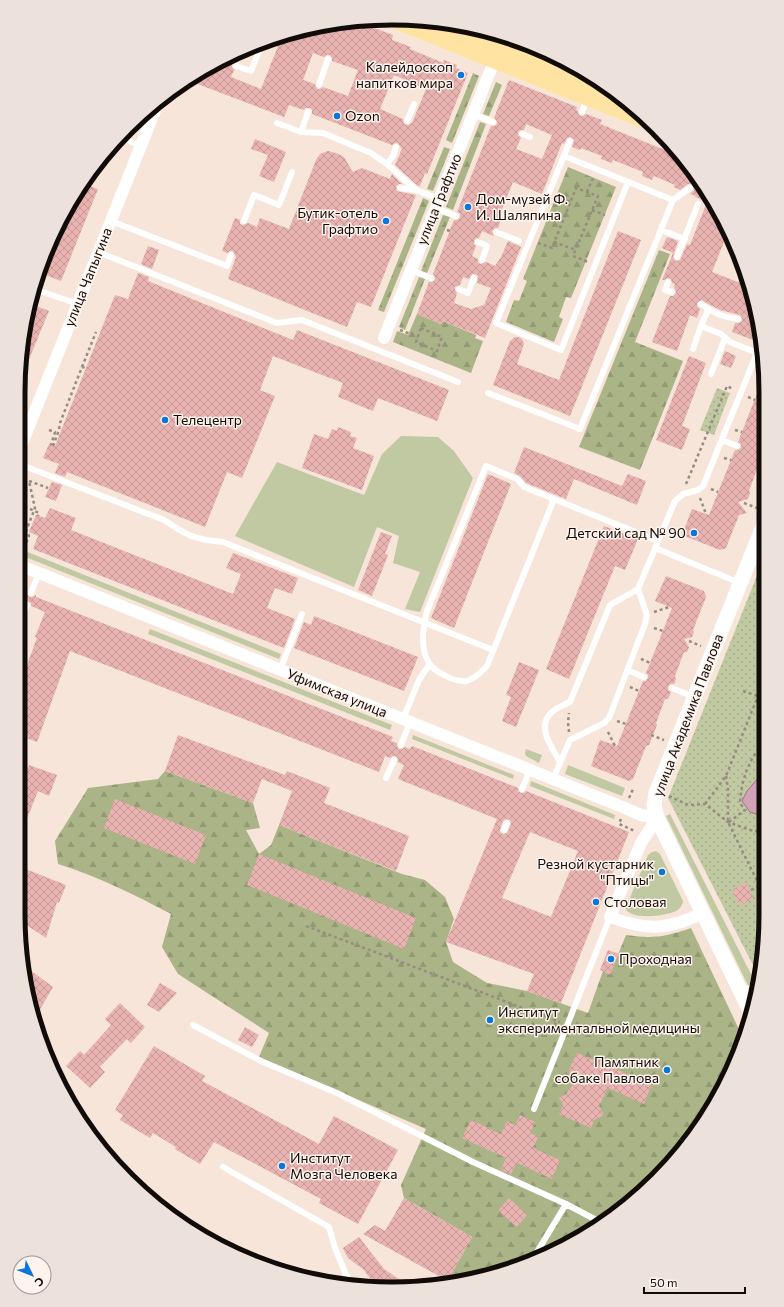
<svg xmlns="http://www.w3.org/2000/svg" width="784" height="1307" viewBox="0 0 784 1307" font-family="Commissioner,sans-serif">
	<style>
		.grass { fill: #c0c9a2 }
		.forest { fill: url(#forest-firs) }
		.park { fill: url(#park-dots) }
		.water { fill: #d2a3b8; stroke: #987684 }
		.building { fill: url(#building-cross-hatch); fill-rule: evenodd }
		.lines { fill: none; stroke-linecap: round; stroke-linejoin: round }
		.path { stroke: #988b83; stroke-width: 2.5; stroke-dasharray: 3 3; stroke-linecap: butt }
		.service { stroke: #fff; stroke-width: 6 }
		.minor { stroke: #fff; stroke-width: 12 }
		.tertiary { stroke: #fff; stroke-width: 15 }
		.primary { stroke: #fee3a3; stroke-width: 19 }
		.poi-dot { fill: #0876dd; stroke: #fff4ed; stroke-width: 1.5 }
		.labels { text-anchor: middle; stroke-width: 3; stroke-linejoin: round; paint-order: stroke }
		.poi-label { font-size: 14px; fill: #120c09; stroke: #fff4ed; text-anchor: start }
		.street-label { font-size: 14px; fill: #120c09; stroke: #fff4ed }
		.rim { fill: none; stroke: #120c09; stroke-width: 5 }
	</style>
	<defs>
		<pattern id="forest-firs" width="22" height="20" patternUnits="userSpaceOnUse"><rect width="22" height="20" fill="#aab487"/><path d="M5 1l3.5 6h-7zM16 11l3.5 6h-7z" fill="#919a73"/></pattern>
		<pattern id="park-dots" width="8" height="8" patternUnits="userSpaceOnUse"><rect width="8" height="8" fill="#c0c9a2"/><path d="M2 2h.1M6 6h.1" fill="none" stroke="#a4ab8a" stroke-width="1.8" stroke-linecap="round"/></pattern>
		<pattern id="building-cross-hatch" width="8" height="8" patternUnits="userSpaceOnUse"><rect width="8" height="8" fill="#e8b3b0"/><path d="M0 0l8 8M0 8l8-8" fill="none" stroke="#c69996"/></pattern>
	</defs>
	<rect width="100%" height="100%" fill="#f7e5d9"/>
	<path class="grass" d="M401 436 438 437 454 451 473 478 420 612 405 609 420 572 393 563 399 536 377 527 354 587 235 536 277 462 364 495 382 454Z
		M25 551 281 654 279 659 23 556Z
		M150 629 392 725 390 730 148 634Z
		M413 735 514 775 513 779 412 739Z
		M526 749 542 755 539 763 526 756 525 753Z
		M568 765 625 788 622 796 565 774Z
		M531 781 615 815 614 819 530 786Z
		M670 814 756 984 754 998 666 816Z
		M656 851 660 854 683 901C682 906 680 909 676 911 666 916 634 920 626 910V907L648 855 652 852Z"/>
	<path class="forest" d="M473 73 479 76 452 143 446 140Z
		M496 82 502 85 489 116 483 114Z
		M480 122 486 124 453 210 446 207Z
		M444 147 450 149 433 191 427 189Z
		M568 167 616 187 571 298 566 297 559 317 563 319 554 342 506 322 514 300 519 301 527 281 523 279Z
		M423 198 429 201 384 312 378 310Z
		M443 215 450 217 427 273 421 271Z
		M659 250 670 254 635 342 683 361 640 470 579 447Z
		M419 277 425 279 405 330 399 327Z
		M417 314 441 324 443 321 476 335 475 338 483 341 471 373 393 342 397 331 408 335Z
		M165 771 253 803 260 828 246 830 259 854 271 845 279 825 402 874 425 880 445 897 454 919 446 942 453 962 487 983 527 991 588 1013 603 971 610 974 626 935C654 939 664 937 691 928L744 1040 703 1123 619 1212 516 1267 511 1266 509 1270 448 1280 472 1237 404 1198 401 1185 426 1129 259 1057 269 1033 178 974 162 947 171 914C135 895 97 876 58 864L55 841 88 788 158 779Z"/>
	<path class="park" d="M717 388 730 393 714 435 700 430Z
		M762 563 764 564 765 940 758 975 668 798Z"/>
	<path class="water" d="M765 770V817L750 812 742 801 747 791Z"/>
	<path class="building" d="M346 22 362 29 364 24 393 35 392 40 411 47 410 49 443 63 444 60 451 63 457 65 456 68 468 73 427 174 425 173 420 186H418L395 165 402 149 398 143H395L392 145 312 114V109L309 108H305L304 110 289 105 284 117 195 83 199 73 241 50 237 62H235L232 64V67L234 70 231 77 261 89 282 36 319 25ZM313 53 324 57 327 55H330L332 58V61L358 70 348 96 323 87 320 89H317L315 84 303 80ZM394 75 426 89 412 123 408 125 404 124 403 119 380 109Z
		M509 80 577 107 576 110 578 111V113L580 116H583L586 114 602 120 600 124 680 156 716 205 728 232 712 272 746 285 745 287 750 289 763 343H761L732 332 735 323H739L742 321V318L740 315 720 310 701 300 697 303V306L700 309 697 318 690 315 677 351 652 342 670 296H673L676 293 675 289 674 288 675 284 672 283 671 279 668 278 664 280H662L673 253 662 248 667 237 678 241 673 257 676 261 680 260 687 244 690 245 707 202 695 197 696 196 690 194 694 190 692 184H688L680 190 674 187 675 185 654 176 652 180 642 176 643 172 613 160 612 163 601 159 602 156 581 148 580 150 572 147 574 140 570 137 567 138 564 144 562 143 542 194 513 182 498 219 501 220 498 228H495L492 231 494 236 482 231 479 238H476L474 241V244L476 246 472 256 478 259V263L481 264 486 262 495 266 501 257 508 241 521 247 485 338 443 321 441 324 417 314 429 282H432L435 280V277L433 274 454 220H457L460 218V213L457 212 491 126H494L497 124V121L494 118ZM526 124 552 135 542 159 516 149 521 138 518 135V132L521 130H524ZM472 274H475L478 276 477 283 491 288 484 305 471 309 454 303 457 293 455 290V287L460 285 463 277 469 279Z
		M255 139 286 152 274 182 259 176 268 155 251 149Z
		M328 151 336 153 344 157 353 172 362 168 390 179 392 174 402 184H399L396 186 397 191 416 195 371 307 357 302 347 327 228 279 236 257 233 251H230L227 253 222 251 235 218 240 220V224L243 225 248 223 257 227 260 218 289 229 316 160 320 154Z
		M82 183 98 189 61 281 38 272Z
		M618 231 641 240 570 416 493 385 510 341 515 337H518L522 339 524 344 517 364 559 380Z
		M148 246 159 250 152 269 141 264Z
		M138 273 149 277 148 281 293 340 297 330 449 390 437 421 378 398 373 411 338 397 343 383 273 356 260 390 275 396 242 478 227 472 205 527 67 472 65 477 55 473 59 464 43 458 49 444 55 446 115 295 128 299Z
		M31 304 49 311 23 374 19 373V367Z
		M725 351 736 356 731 368 720 364Z
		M689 356 706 363 682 426 690 429 682 450 656 440Z
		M762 381 763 461 760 467 757 469 749 491 750 493 748 499 738 502 747 513 739 515 726 548 720 550 682 535 692 509 709 515 735 450H738L741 448V444L738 442Z
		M338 427 351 432 350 436 357 438 353 448 374 456 362 490 302 468 314 434 328 439 332 429 337 431Z
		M524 447 622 486 628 474 646 481 637 505 574 479 566 499 526 483 520 476 514 473Z
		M488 474 511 484 454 628 431 618Z
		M52 482 62 485 56 501 45 497Z
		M50 508 76 518 71 530 233 594 241 574 226 568 233 553 298 578 292 594 275 588 267 608 295 619 284 648 33 549 38 536 29 532 36 515 45 518Z
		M604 526 638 539 625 570 615 566 569 679 546 669Z
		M381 532 392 536 385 554 388 555 372 596 358 590Z
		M666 576 704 591 706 597 693 630 694 632 692 637 684 639 689 647 687 652H684L675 676 676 679 674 684H670L668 687V690L671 692 668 699H665L656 723 657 725 649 745 646 746 633 779 629 781 591 766 600 740 617 746 643 681H646L648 678V675L646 673 672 608 655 601Z
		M18 588 27 592V594L29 597H32L36 595V597L393 737 391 741 397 743V746L399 749H402L405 747 410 749 412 746 518 788V791L521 793H524L526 791 629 832 561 1003 527 991 534 974 446 942 497 819 398 779 404 765 398 762V759L396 756H393L390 758 385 756 379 772 70 651 37 742 18 735V680L21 681 37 638 35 637 45 612 31 606V603L28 601H25L23 603 18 602ZM506 819 510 820 511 824 507 833 503 834 500 832V829L503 821ZM530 832 578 851 551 917 502 898Z
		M314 616 418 657 404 691 294 648 304 622 311 625Z
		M519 662 539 670 516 727 502 721 511 697 506 695Z
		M178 735 285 775 287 771 330 788 324 803 409 836 396 871 279 825 292 791 262 779 253 803 165 771Z
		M29 765 57 775 49 796 38 791 27 819 18 816V793Z
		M115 799 206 835 195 864 104 828Z
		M259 854 416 918 404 949 247 885Z
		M18 866 66 885 59 903 57 902 46 938 19 920Z
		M746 882 754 898 740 905 732 890Z
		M608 950 619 954 610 975 600 970Z
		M26 967 53 987 35 1018Z
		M160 983 177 993 159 1012 147 1005Z
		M120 1003 145 1027 131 1043 127 1039 100 1067 105 1072 90 1088 66 1066 80 1051 84 1055 111 1025 105 1019Z
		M245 1027 259 1035 252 1047 238 1040Z
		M154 1046 205 1076 202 1081 319 1144 334 1116 398 1150 358 1224 319 1203 321 1199 214 1142 200 1164 175 1149 176 1147 153 1133 150 1138 120 1120 123 1115 115 1110Z
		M577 1053 652 1084 644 1104 608 1088 599 1106 604 1115 594 1120 591 1128 559 1114 563 1105 559 1098 566 1094 579 1076 568 1072Z
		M520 1115 535 1122 530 1133 538 1137 533 1148 560 1160 552 1179 517 1163 511 1174 501 1170 506 1158 462 1138 471 1120 501 1134 507 1121 515 1125Z
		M404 1198 472 1237 448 1280H446L363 1234 375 1225 385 1231Z
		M509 1198 527 1215 517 1227 498 1211Z
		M359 1237 384 1269 409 1286 392 1289 368 1285 372 1281 363 1269 348 1258 343 1248Z"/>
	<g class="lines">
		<path class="path" d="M587 192 593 178
			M556 196 571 202
			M592 210 605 215
			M447 230 450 231
			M554 242 576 250
			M538 243 552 248 576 188 598 196 573 256 588 262
			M421 328 442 337 437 351 416 342Z
			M400 330 418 337
			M82 367 96 332
			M748 397 755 400
			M49 430 55 432 51 445
			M735 430 742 432
			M53 446 59 430 60 423 82 367 86 368
			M724 458 731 460
			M29 481 48 488
			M686 484 727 386 733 389
			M711 489 718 492
			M700 498 706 514
			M744 503 757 508
			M19 504 39 513 38 516
			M24 548 29 536 26 531 35 508 29 481
			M756 579 764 583
			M654 612 669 607
			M654 628 663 631
			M689 641 701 646
			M641 659 650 663
			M630 687 639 691
			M743 691 758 696 764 697
			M617 721 626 724
			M569 732 568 723 569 713
			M608 732 615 746
			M651 735 664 740
			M726 776 728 789V822L765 897
			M669 796 688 805 705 804 728 822 750 830 765 833
			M629 798 634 787
			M705 804 726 776 758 696 764 684
			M621 819 619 824 635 831
			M729 822 745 810 740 803C741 781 749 758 764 743
			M751 890 765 883
			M306 926 560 1022"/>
		<path class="service" d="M236 66 251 71 262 43
			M319 85 328 59
			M582 112 587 98
			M473 114 493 122
			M407 121 414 104
			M277 123 301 132 323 133 371 153 387 164 416 190 439 199
			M301 132 308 112
			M522 134 530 137
			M120 137 141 146
			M570 141 496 323 561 350 628 182
			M564 156 673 200
			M387 164 393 156 396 147
			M400 188 416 190
			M435 208 456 216
			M111 221 227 266 231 255
			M244 221 254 195 279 205 292 172
			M661 230 685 239
			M496 232 519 241
			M478 242 487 246 482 260
			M98 252 277 323 302 320 458 382
			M677 257 698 204
			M411 270 431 278
			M668 282 665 290 672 292
			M34 289 78 304
			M459 289 468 293 474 278
			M701 304C711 312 725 318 738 319
			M701 326 708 310
			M757 353 763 347
			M711 374 725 338
			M488 393 580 429 673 200 690 188
			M722 440 737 446
			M19 464 164 520C186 535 196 540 223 542L493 650
			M554 499 487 666C481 672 476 678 467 681 457 683 434 672 429 663 420 649 423 627 427 611L486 466 517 479 524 487 658 541
			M655 548 740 583
			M31 593 39 573
			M18 627 27 605
			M280 670 302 614
			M627 670 644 677
			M672 688 694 697
			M403 719 419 680 429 665
			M401 745 410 722
			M560 762C552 747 536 728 551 713 555 708 564 705 570 702L610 605 638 589
			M386 778 394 760
			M553 779 570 740 604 723 609 718 645 624 647 615 638 589 675 501 683 494 698 490 703 486 757 353 730 342 721 334 701 326 693 349
			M522 789 530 770
			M504 830 507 823
			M741 992 756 985
			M193 1025 263 1062 337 1093 473 1162 566 1204 600 1222
			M534 1109 610 917
			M223 1167 329 1227 335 1248 349 1282
			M152 1199 207 1234
			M534 1257 566 1204"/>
		<path class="minor" d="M384 338 495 59
			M19 451 158 103
			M19 565 625 808 641 815 657 818 641 843 610 917C647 931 668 930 703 913"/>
		<path class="tertiary" d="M751 1013 657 818 654 805 656 793 764 524"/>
		<path class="primary" d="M392 18 642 118
			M451 24 604 85"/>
	</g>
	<g class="poi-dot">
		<circle cx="461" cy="75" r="4"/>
		<circle cx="337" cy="116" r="4"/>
		<circle cx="468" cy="207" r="4"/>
		<circle cx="386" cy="221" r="4"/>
		<circle cx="165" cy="420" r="4"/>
		<circle cx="694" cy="533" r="4"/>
		<circle cx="662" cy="872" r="4"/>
		<circle cx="596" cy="902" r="4"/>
		<circle cx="611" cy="959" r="4"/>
		<circle cx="490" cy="1020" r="4"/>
		<circle cx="667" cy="1070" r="4"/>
		<circle cx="282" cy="1166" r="4"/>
	</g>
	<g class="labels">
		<g class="poi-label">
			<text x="453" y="72" text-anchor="end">Калейдоскоп<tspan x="453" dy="16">напитков мира</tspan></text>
			<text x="345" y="121">Ozon</text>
			<text x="476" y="204">Дом-музей Ф.<tspan x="476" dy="16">И. Шаляпина</tspan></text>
			<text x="378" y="218" text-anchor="end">Бутик-отель<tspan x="378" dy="16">Графтио</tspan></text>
			<text x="173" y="425">Телецентр</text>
			<text x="686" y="538" text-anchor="end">Детский сад № 90</text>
			<text x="654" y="869" text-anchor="end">Резной кустарник<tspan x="654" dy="16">"Птицы"</tspan></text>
			<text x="604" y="907">Столовая</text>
			<text x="619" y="964">Проходная</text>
			<text x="498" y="1017">Институт<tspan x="498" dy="16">экспериментальной медицины</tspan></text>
			<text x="659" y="1067" text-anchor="end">Памятник<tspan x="659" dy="16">собаке Павлова</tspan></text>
			<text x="290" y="1163">Институт<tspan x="290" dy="16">Мозга Человека</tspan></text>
		</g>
		<g class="street-label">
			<text transform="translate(439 199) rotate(-68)" y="5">улица Графтио</text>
			<text transform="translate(88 277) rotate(-68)" y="5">улица Чапыгина</text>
			<text transform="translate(337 693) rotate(22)" y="5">Уфимская улица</text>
			<text transform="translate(688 715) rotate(-69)" y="5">улица Академика Павлова</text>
		</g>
	</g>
	<path d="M0 0H784V1307H0ZM392 25H392A367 367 0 0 1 759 392V915A367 367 0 0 1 392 1282H392A367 367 0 0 1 25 915V392A367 367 0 0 1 392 25Z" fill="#ece1db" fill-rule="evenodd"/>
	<path class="rim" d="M392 25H392A367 367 0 0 1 759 392V915A367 367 0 0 1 392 1282H392A367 367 0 0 1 25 915V392A367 367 0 0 1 392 25Z"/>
	<g transform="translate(32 1275) rotate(133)"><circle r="19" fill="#fff4ed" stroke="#a09792"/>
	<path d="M0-3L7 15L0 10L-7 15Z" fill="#0876dd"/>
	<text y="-6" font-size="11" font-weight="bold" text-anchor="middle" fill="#120c09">С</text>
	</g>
	<path d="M644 1287v6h101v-6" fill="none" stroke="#120c09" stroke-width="2"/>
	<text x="650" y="1287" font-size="12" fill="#120c09" stroke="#fff4ed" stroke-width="3" paint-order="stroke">50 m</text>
</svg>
